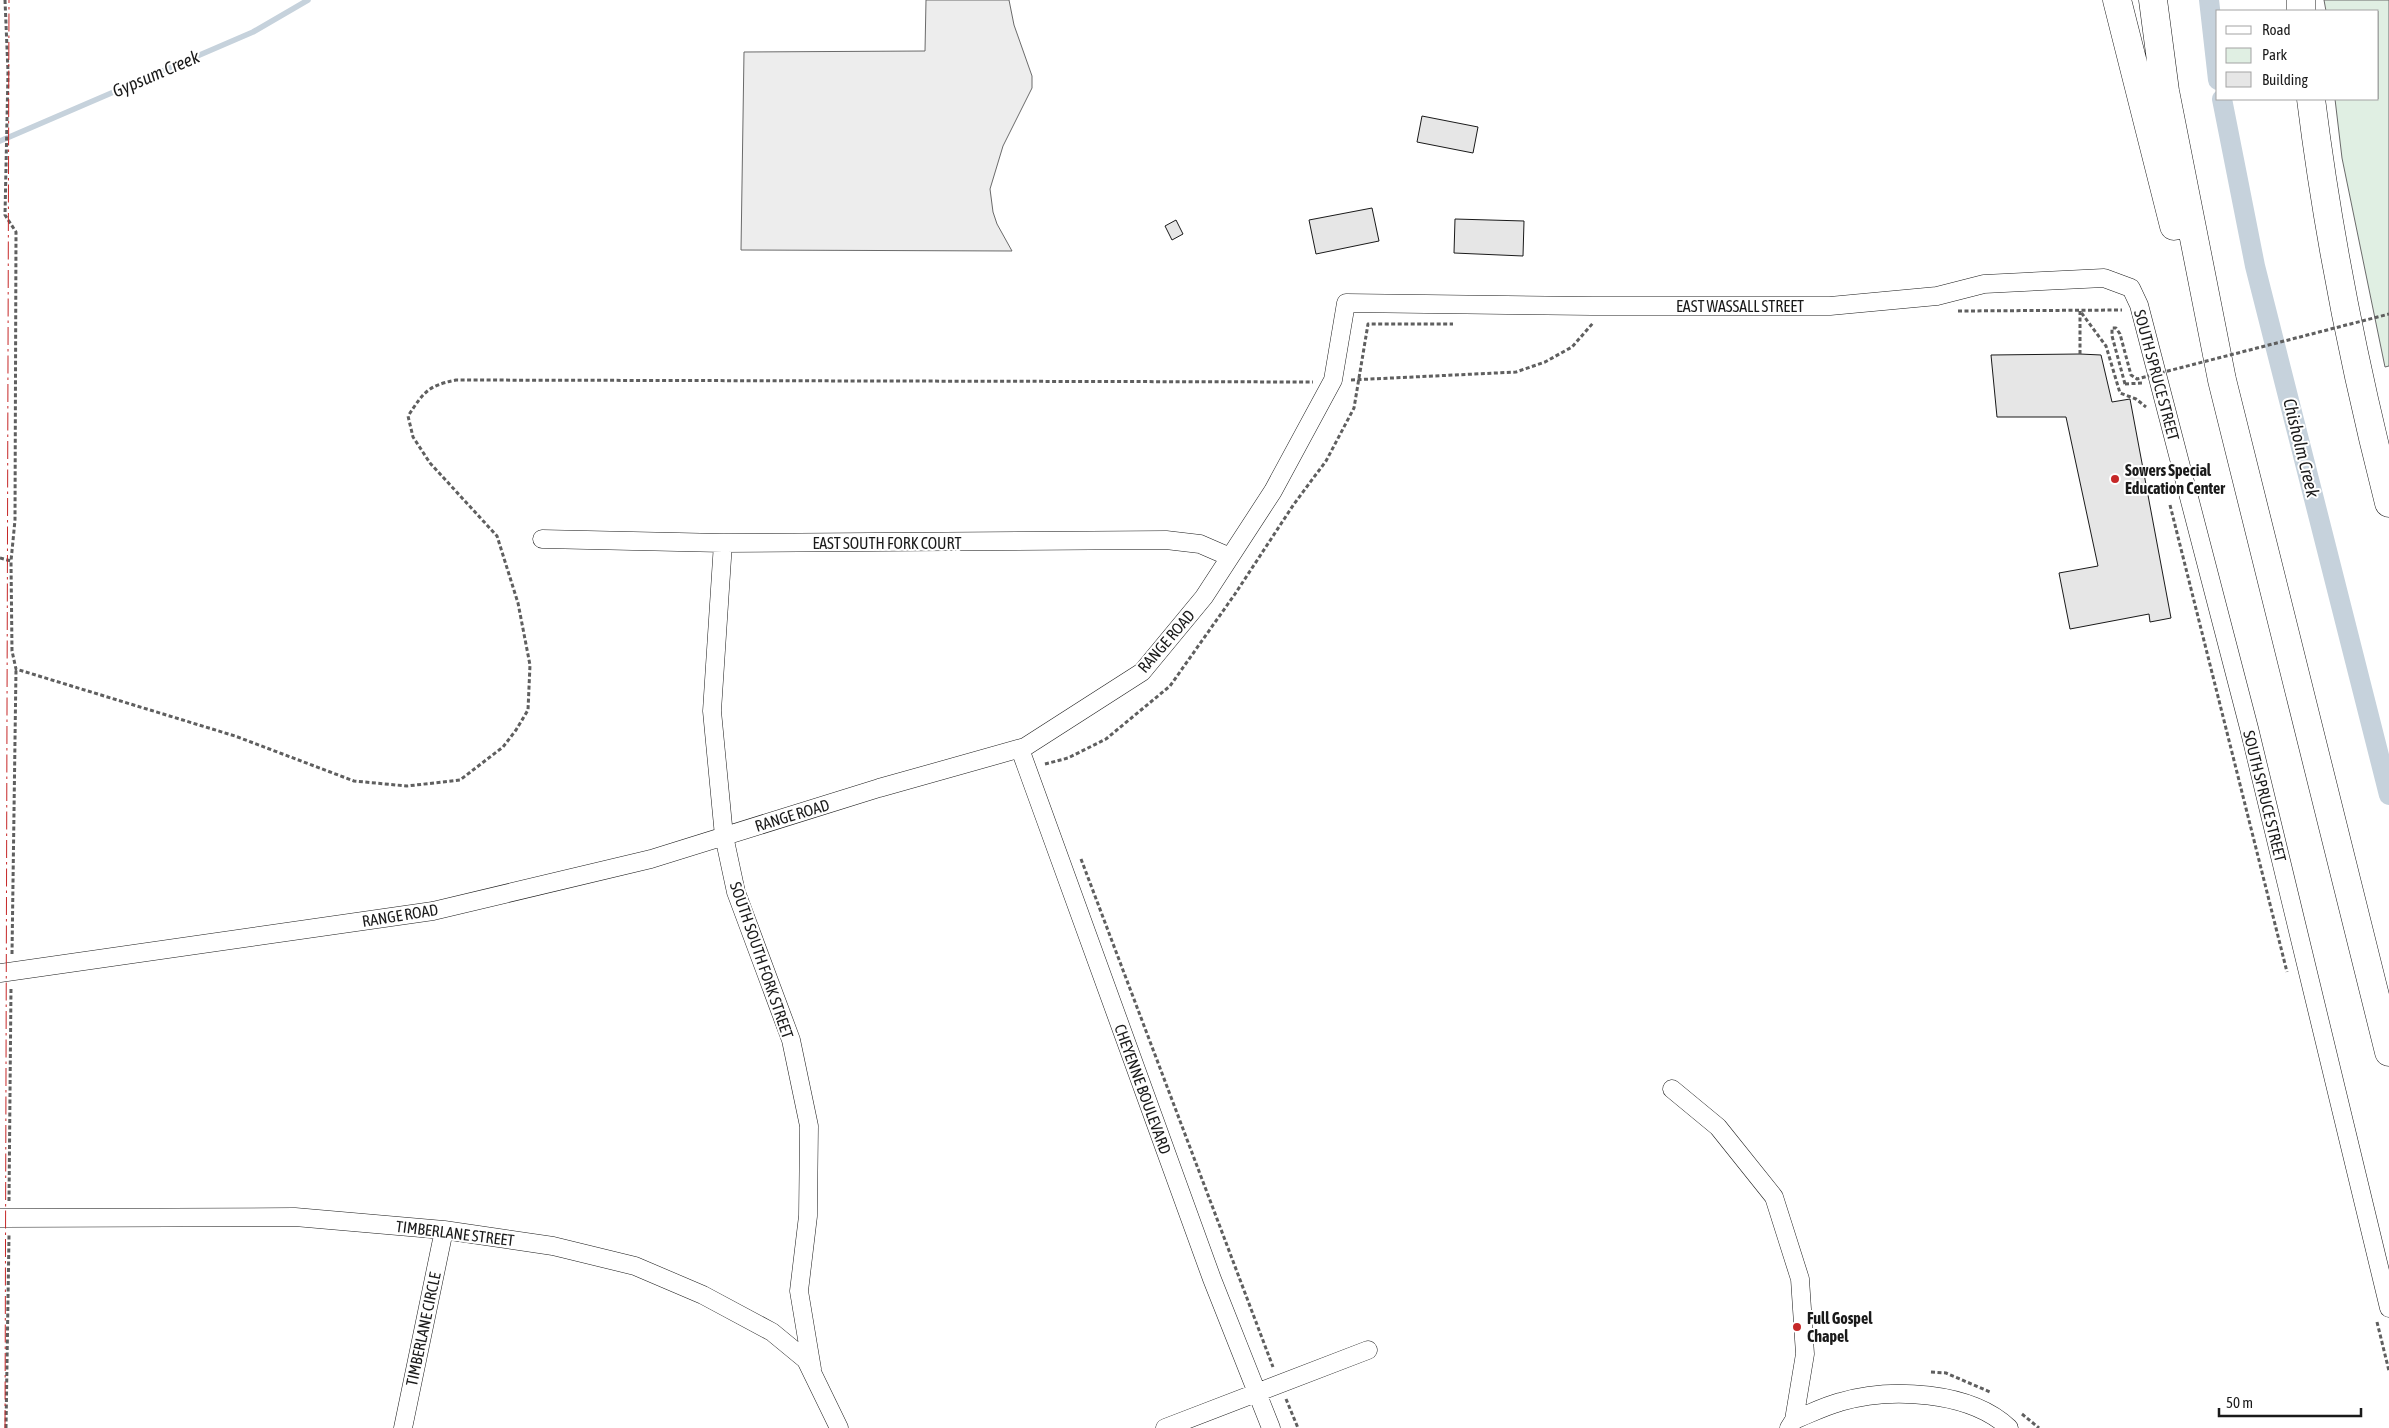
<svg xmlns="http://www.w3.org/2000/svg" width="2389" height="1428" viewBox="0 0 2389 1428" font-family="'Asap Condensed',sans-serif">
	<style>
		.green { fill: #e0efe3; stroke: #6a6a6a }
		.parking { fill: #ededed; stroke: #6a6a6a }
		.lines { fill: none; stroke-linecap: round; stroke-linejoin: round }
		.stream { stroke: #c6d2dc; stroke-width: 5.5 }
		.canal { stroke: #c6d2dc; stroke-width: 20 }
		.building { fill: #e6e6e6; stroke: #1a1a1a }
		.street-casing { stroke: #1a1a1a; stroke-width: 19 }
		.highway-casing { stroke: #1a1a1a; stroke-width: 29 }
		.path { stroke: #5f5f5f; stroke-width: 3; stroke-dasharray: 4 2.5; stroke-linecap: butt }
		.street { stroke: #fff; stroke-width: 18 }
		.highway { stroke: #fff; stroke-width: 28 }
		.path-bridge { stroke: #5f5f5f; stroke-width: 3; stroke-dasharray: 4 2.5; stroke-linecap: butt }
		.power { stroke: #c62828; stroke-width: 1; stroke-dasharray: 18 4 2.5 4; stroke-linecap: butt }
		.poi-dot { fill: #c62828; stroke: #fff; stroke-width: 2 }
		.labels { text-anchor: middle; stroke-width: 4; stroke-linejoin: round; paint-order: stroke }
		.street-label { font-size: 16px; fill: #1a1a1a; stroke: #fff }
		.poi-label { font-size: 16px; font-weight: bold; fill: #1a1a1a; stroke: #fff; text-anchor: start }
		.water-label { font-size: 18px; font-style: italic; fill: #1a1a1a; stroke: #fff }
	</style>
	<rect width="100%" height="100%" fill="#fff"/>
	<path class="green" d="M2324 0H2389V366L2385 367 2342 158 2335 99H2378V11H2326Z"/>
	<path class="parking" d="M926 0H1009L1014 25 1032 76V88L1003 146 990 189 993 212 997 224 1012 251 741 250 744 52 925 51Z"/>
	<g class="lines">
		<path class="stream" d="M0 141 253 32 308 0"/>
		<path class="canal" d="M2209 0 2218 80
			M2222 99 2255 266 2389 795"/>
	</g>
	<path class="building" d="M1422 116 1478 127 1473 153 1417 142Z
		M1372 208 1379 241 1316 254 1309 220Z
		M1455 219 1524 221 1523 256 1454 253Z
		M1176 220 1183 234 1172 240 1165 226Z
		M2080 354 2101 355 2112 402 2130 399 2171 618 2150 622 2149 614 2070 629 2059 573 2098 566 2066 417H1997L1991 355Z"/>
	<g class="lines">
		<defs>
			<path id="street" d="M542 539 723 543 1166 540 1200 544 1230 557
				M723 543 712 711 724 836 736 892 791 1040 809 1126 808 1216 799 1291 812 1369
				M1020 749 1212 1279 1271 1428
				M0 973 433 911 651 859 879 788 1025 747 1142 672 1204 597 1273 491 1333 380 1346 303 1592 306H1830L1937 296 1984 284 2104 278 2131 288 2139 305 2249 728 2389 1308
				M1672 1089 1718 1127 1774 1197 1800 1279 1805 1354 1794 1420
				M0 1218 295 1217 444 1230 553 1246 635 1266 703 1295 772 1332 806 1360 839 1428
				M403 1428 444 1230
				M1165 1428 1368 1350
				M1789 1428 1794 1420C1809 1414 1825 1406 1840 1402 1890 1387 1970 1391 2009 1428"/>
			<path id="highway" d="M2117 0 2174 226
				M2153 0 2165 91 2222 380 2389 1052
				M2301 0V11
				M2311 99C2328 235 2355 370 2389 503"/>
		</defs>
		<use href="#street" class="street-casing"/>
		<use href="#highway" class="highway-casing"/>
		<path class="path" d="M5 0 8 72 5 215 16 232 15 520 11 561
			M1958 311 2122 310
			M2080 354V311L2106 346 2120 393 2136 399 2146 407
			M1351 380 1516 372 1545 362 1572 347 1593 323
			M2125 384 2142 383
			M2170 505 2287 972
			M0 558 11 561 12 651 16 669 235 736 354 781 407 786 460 780 503 747 516 730 528 710 530 665 518 603 497 536 430 463 413 437 408 416C424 392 427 386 456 380L1313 382
			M1045 764 1068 758 1106 739 1170 686 1235 594 1294 504 1326 461 1354 408 1368 324H1453
			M1081 859 1273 1367
			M12 954 16 669
			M9 1201 11 987
			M2377 1322 2389 1371
			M1931 1372 1946 1373 1990 1392
			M1286 1399 1298 1428
			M2022 1414 2039 1428
			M6 1428 9 1235"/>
		<use href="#street" class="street"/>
		<use href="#highway" class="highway"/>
		<path class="path-bridge" d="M2125 384 2112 336V328H2116L2120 334 2131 375 2137 379 2389 314"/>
		<path class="power" d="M5 1428 9 0"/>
	</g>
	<g class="poi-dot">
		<circle cx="2115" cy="479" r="5"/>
		<circle cx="1797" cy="1327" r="5"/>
	</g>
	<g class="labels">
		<g class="street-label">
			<text x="1740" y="312">EAST WASSALL STREET</text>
			<text transform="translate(2157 375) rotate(75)" y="6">SOUTH SPRUCE STREET</text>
			<text x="887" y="549">EAST SOUTH FORK COURT</text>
			<text transform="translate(1166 641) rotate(-49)" y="6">RANGE ROAD</text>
			<text transform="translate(2265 796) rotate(76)" y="6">SOUTH SPRUCE STREET</text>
			<text transform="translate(792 815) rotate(-17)" y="6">RANGE ROAD</text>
			<text transform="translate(400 915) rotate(-9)" y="6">RANGE ROAD</text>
			<text transform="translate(762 960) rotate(71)" y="6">SOUTH SOUTH FORK STREET</text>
			<text transform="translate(1143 1089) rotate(70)" y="6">CHEYENNE BOULEVARD</text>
			<text transform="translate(455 1233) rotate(7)" y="6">TIMBERLANE STREET</text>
			<text transform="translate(423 1329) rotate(-78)" y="6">TIMBERLANE CIRCLE</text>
		</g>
		<g class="poi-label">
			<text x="2125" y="476">Sowers Special<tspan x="2125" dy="18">Education Center</tspan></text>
			<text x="1807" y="1324">Full Gospel<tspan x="1807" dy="18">Chapel</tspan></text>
		</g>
		<g class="water-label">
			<text transform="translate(156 74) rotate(-23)" y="6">Gypsum Creek</text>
			<text transform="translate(2301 448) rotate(76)" y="6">Chisholm Creek</text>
		</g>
	</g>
	<rect x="2216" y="10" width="162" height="90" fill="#ffffff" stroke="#a3a3a3"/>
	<rect x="2226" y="26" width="25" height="8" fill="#ffffff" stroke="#a3a3a3"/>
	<text x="2262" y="35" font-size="15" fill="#1a1a1a">Road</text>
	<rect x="2226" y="48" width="25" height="15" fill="#e0efe3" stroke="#a3a3a3"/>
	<text x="2262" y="60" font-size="15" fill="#1a1a1a">Park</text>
	<rect x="2226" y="72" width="25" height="15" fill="#e6e6e6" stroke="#a3a3a3"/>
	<text x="2262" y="85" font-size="15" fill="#1a1a1a">Building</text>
	<path d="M2219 1408v8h142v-8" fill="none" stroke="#1a1a1a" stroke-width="2.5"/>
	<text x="2226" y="1408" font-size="15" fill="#1a1a1a" stroke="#ffffff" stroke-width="4" paint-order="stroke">50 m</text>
</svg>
